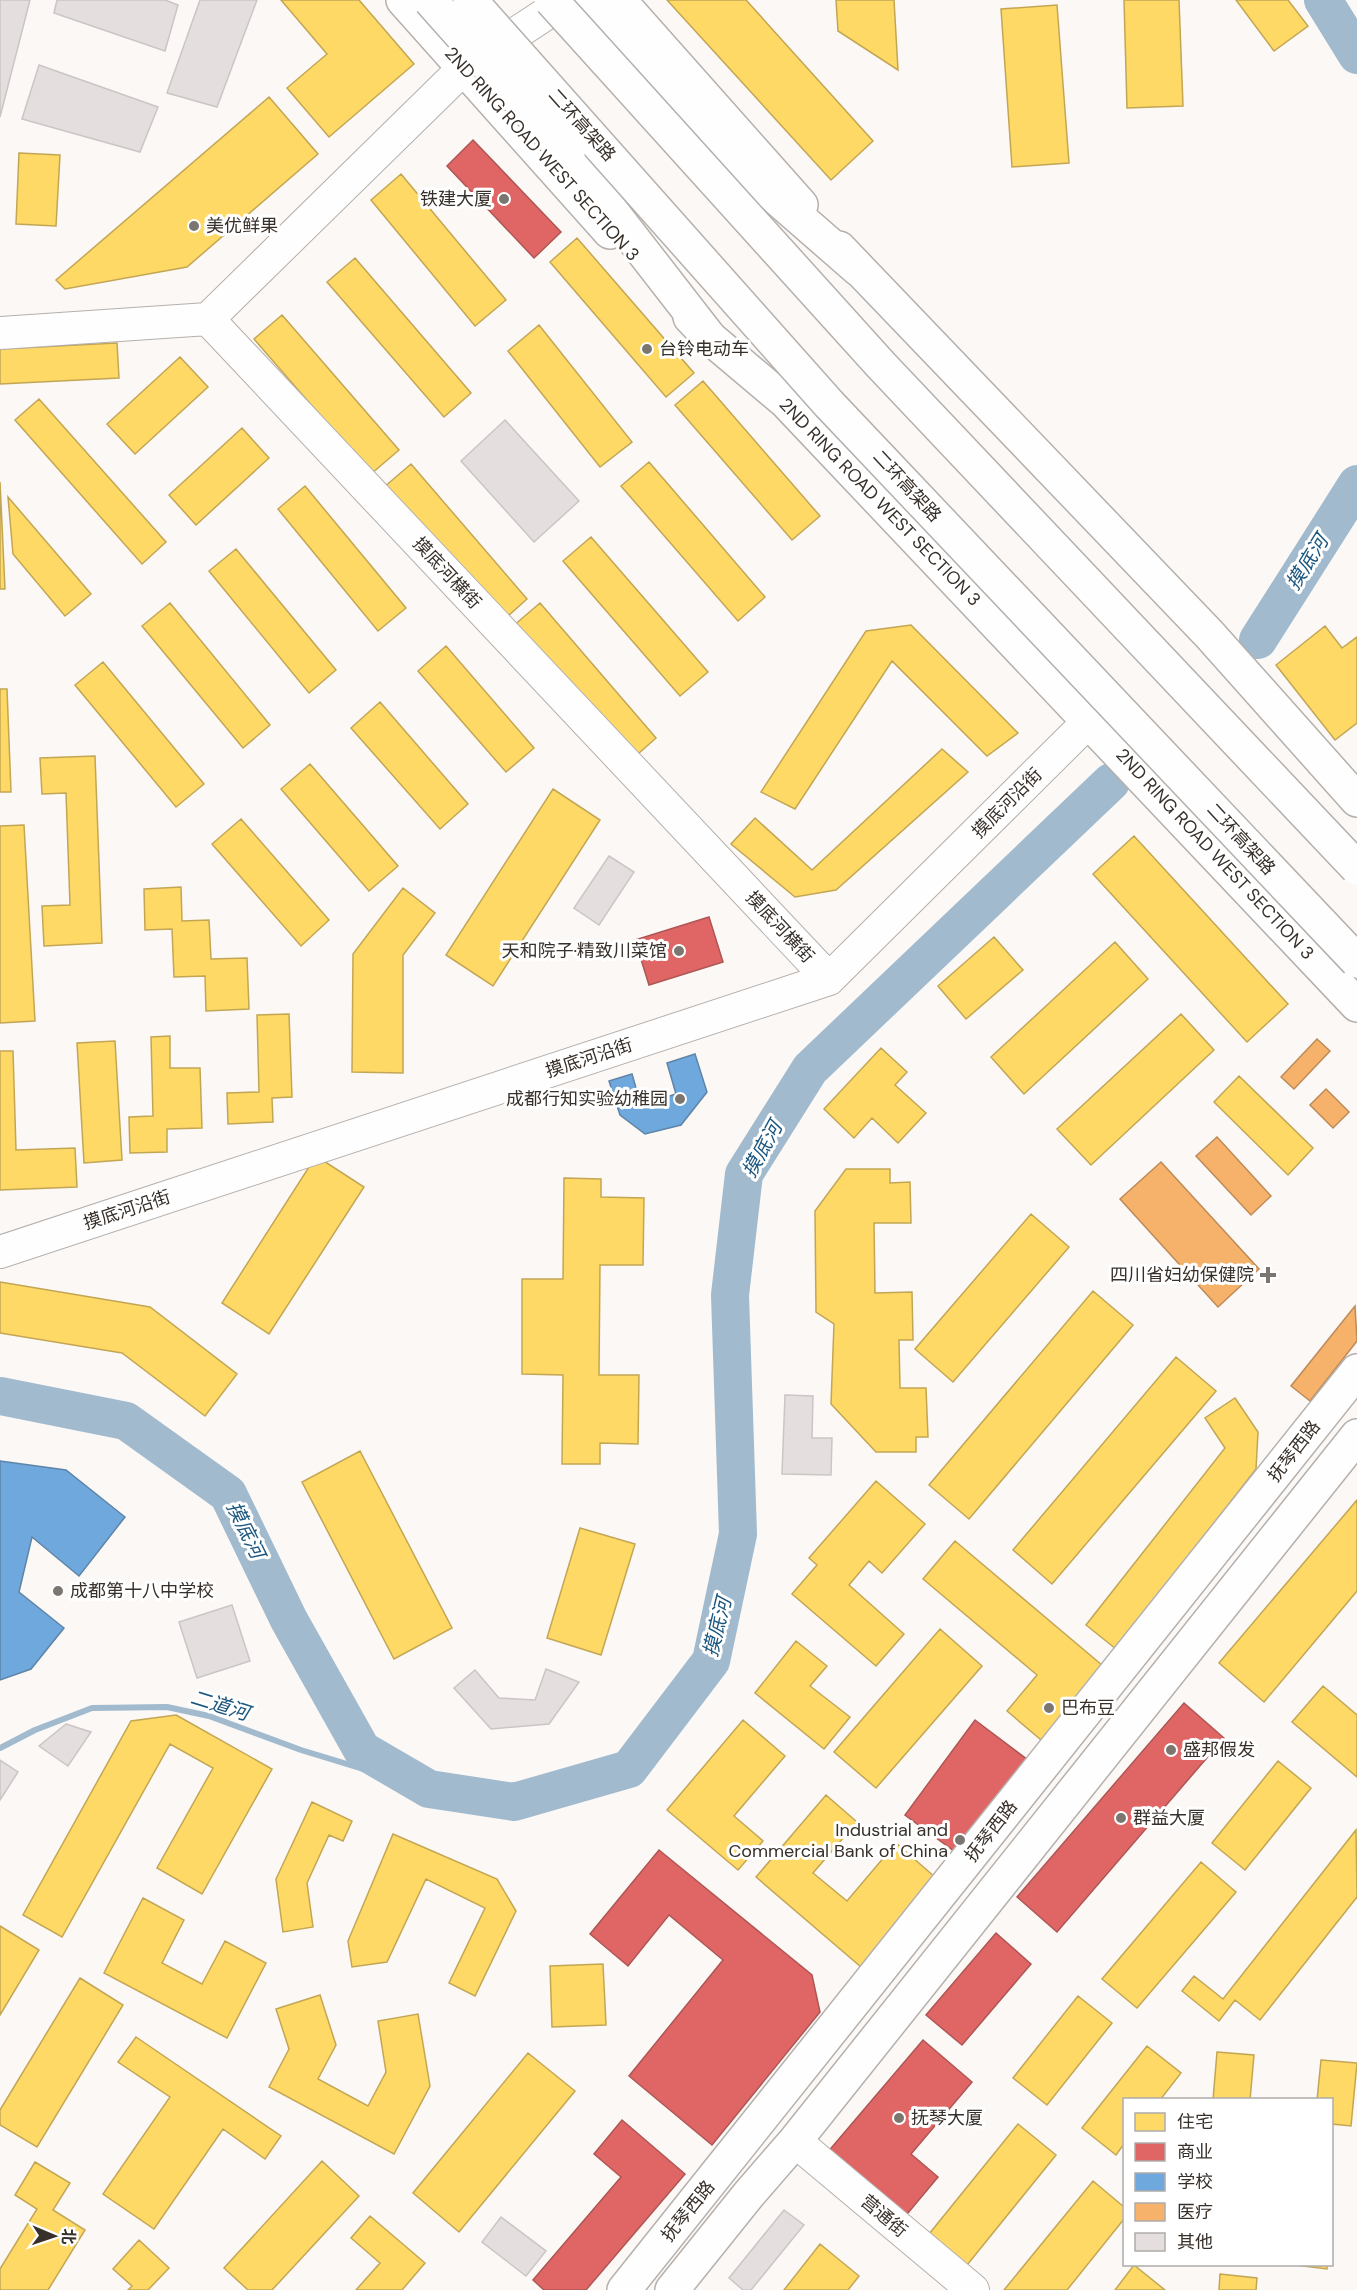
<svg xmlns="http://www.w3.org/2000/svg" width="1357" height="2290" viewBox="0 0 1357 2290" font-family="'DM Sans','Noto Sans SC',sans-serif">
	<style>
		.homes { fill: #ffd966; stroke: #c3a654; stroke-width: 1.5 }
		.shops { fill: #e06666; stroke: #ae5654; stroke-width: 1.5 }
		.schools { fill: #6fa8dc; stroke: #5e84a7; stroke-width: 1.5 }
		.health { fill: #f6b26b; stroke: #bd8b58; stroke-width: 1.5 }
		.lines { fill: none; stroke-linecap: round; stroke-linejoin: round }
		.stream { stroke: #a1bace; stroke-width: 6 }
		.river { stroke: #a1bace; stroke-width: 38 }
		.building { fill: #e5dedf; stroke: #cbc5c6; stroke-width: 1.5 }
		.minor-casing { stroke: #b5b0ac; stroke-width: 34 }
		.major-casing { stroke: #b5b0ac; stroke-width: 36 }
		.highway-casing { stroke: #b5b0ac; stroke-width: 36 }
		.minor { stroke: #fefefe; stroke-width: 32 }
		.major { stroke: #fefefe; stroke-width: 33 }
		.highway { stroke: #fefefe; stroke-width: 33 }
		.highway-bridge-casing { stroke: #b5b0ac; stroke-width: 36; stroke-linecap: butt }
		.highway-bridge { stroke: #fefefe; stroke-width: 33 }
		.poi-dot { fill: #7c7671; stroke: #fff; stroke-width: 2 }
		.labels { text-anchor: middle; stroke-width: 6; stroke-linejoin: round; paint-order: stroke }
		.street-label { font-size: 18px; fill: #38302a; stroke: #fff }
		.poi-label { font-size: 18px; fill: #38302a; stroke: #fff; text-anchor: start }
		.water-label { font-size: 20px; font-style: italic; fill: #1b567f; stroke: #fff }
	</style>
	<rect width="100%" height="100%" fill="#fbf8f6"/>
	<path class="homes" d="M281 0H359L414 64 329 137 287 88 327 54Z
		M667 0H746L873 141 831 180Z
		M836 0H894L898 70 838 31Z
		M1124 0H1179L1183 106 1127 108Z
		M1236 0H1288L1308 26 1274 51Z
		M1057 5 1069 163 1012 167 1001 9Z
		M269 97 318 154 187 267 65 289 56 280Z
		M19 153 60 155 56 226 16 224Z
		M401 174 506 300 475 326 371 200Z
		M577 238 694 373 666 397 550 262Z
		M355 258 471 393 444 417 327 282Z
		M282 315 399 450 371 474 254 339Z
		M539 325 632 442 600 467 508 351Z
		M117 343 119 378 0 384V349Z
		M180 357 208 387 135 454 107 424Z
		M703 381 820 516 792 540 675 405Z
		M39 399 166 542 142 564 15 420Z
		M242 428 269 458 196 525 169 495Z
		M649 462 765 597 738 621 621 486Z
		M411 464 527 599 500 623 383 488Z
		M0 482 5 589H0Z
		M305 486 406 608 378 631 278 509Z
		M8 497 91 594 65 616 13 554Z
		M591 537 708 672 680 696 563 561Z
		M236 549 336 670 309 693 209 571Z
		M170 603 270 725 243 748 142 626Z
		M540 603 656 738 629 762 512 627Z
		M911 625 1018 733 987 756 892 661 795 809 761 792 866 631Z
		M1325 626 1342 648 1357 637V723L1335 740 1276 665Z
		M446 646 534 748 506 772 418 671Z
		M103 662 204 784 176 807 75 685Z
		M0 689H7L11 792H0Z
		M380 702 468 804 440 829 351 728Z
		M942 749 968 772 836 890 795 897 731 844 755 818 812 870Z
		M95 756 102 943 44 946 42 906 70 905 66 793 42 794 40 758Z
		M310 764 398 866 369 891 281 789Z
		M553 789 600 820 493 986 446 955Z
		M241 819 329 920 301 946 212 844Z
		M24 825 35 1021 0 1023V826Z
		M1134 836 1288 1004 1247 1042 1093 874Z
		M181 887 182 921 209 920 211 959 247 958 249 1009 206 1011 205 976 174 977 172 929 145 930 144 889Z
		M403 888 435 913 403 955V1073L352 1072 353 954Z
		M994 937 1023 970 966 1019 938 986Z
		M1115 942 1148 979 1024 1094 991 1057Z
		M289 1014 292 1097 272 1098 273 1122 228 1124 227 1093 259 1092 257 1015Z
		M1181 1014 1214 1050 1091 1165 1057 1129Z
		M170 1036V1068H200L202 1128 167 1129V1152L130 1153 129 1117 153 1116 151 1037Z
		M115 1041 122 1160 84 1163 77 1043Z
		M881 1048 907 1072 895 1085 926 1113 898 1143 872 1118 854 1138 824 1109Z
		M0 1051H13L16 1150 75 1148 77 1187 0 1190Z
		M1239 1076 1313 1148 1288 1175 1214 1102Z
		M316 1156 364 1187 269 1334 222 1303Z
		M846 1169H890V1183L910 1182 911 1223H874L875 1293 912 1292 913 1340H899L900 1388H926L928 1437H916V1452H876L831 1404 834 1324 816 1312 815 1211Z
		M564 1178 601 1179V1197L644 1198 643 1265H600L599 1375H639L638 1444 600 1443V1464H562L563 1375 522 1374V1279H563Z
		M1031 1214 1069 1247 953 1382 915 1349Z
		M0 1282 150 1307 237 1374 205 1416 122 1353 0 1333Z
		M1093 1291 1133 1325 969 1519 929 1485Z
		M1176 1357 1216 1391 1052 1584 1013 1550Z
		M1235 1398 1258 1432 1256 1469 1116 1649 1086 1625 1225 1448 1205 1418Z
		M360 1451 452 1628 394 1659 302 1482Z
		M876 1481 925 1524 882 1573 869 1561 849 1585 904 1634 876 1666 792 1594 817 1565 809 1558Z
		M1357 1500V1591L1264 1702 1219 1663Z
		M580 1528 635 1544 601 1655 547 1638Z
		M955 1541 1109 1671 1047 1745 1007 1711 1037 1675 923 1579Z
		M940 1629 982 1666 876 1788 834 1752Z
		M796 1641 827 1666 810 1686 850 1717 824 1749 755 1693Z
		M1323 1686 1357 1715V1777L1292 1722Z
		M176 1715 272 1769 202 1894 157 1868 213 1768 170 1744 62 1937 23 1915 131 1721Z
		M743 1720 785 1756 734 1816 763 1841 738 1870 667 1810Z
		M1278 1761 1311 1788 1245 1870 1212 1843Z
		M826 1795 857 1822 813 1873 847 1901 896 1843 936 1878 861 1967 756 1877Z
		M312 1802 352 1821 343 1841 329 1835 307 1883 313 1927 283 1932 276 1879Z
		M1356 1830 1357 1897 1260 2020 1235 2000 1219 2021 1182 1991 1194 1976 1223 1999Z
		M393 1834 497 1879 516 1911 475 1996 449 1983 485 1908 426 1879 387 1962 352 1967 348 1941Z
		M1201 1862 1236 1892 1137 2008 1102 1979Z
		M143 1898 184 1920 162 1963 202 1984 225 1941 266 1963 227 2038 104 1973Z
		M0 1926 39 1950 0 2015Z
		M603 1964 606 2025 552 2027 550 1966Z
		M80 1978 123 2005 37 2147 0 2125V2110Z
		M320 1995 336 2045 318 2079 368 2106 386 2072 378 2021 418 2014 430 2086 394 2154 269 2087 289 2049 276 2009Z
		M1078 1996 1112 2023 1047 2105 1013 2078Z
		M136 2037 281 2136 265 2159 223 2129 154 2229 103 2194 170 2097 118 2062Z
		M1147 2046 1181 2073 1160 2100H1124V2144L1116 2155 1082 2128Z
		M1217 2052 1254 2055 1250 2100H1213Z
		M528 2053 575 2091 459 2232 413 2193Z
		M1321 2060 1357 2063 1351 2126 1332 2124V2100H1317Z
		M1018 2124 1056 2155 959 2275 921 2244Z
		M322 2161 359 2196 272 2290H248L224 2268Z
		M35 2162 70 2183 53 2210 85 2230 48 2290H0V2269L37 2209 15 2195Z
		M1093 2181 1124 2207V2219L1067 2290H1004Z
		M370 2216 425 2263 402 2290H356L380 2263 351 2238Z
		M139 2240 169 2268 148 2290H128L132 2286 113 2269Z
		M820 2244 859 2276 848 2290H784Z
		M1287 2264H1327V2269Z
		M1134 2265 1165 2290H1115Z
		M1220 2274 1257 2278 1256 2290H1219Z"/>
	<path class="shops" d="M473 140 561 232 534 258 447 166Z
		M709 917 723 962 649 985 635 940Z
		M1184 1703 1224 1738 1057 1932 1017 1897Z
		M975 1720 1028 1760 958 1854 905 1815Z
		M659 1850 812 1975 820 2012 712 2145 629 2076 723 1960 669 1915 628 1966 590 1934Z
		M996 1933 1031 1964 962 2045 926 2015Z
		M923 2040 972 2082 911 2154 938 2177 903 2219 827 2153Z
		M622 2120 685 2174 586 2290H544L533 2280 621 2177 594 2154Z"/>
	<path class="schools" d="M695 1054 707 1092 681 1125 645 1134 620 1115 609 1081 632 1074 641 1105 676 1094 667 1063Z
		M0 1461 66 1470 125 1517 79 1576 32 1537 19 1592 64 1628 31 1669 0 1680Z"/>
	<path class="health" d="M1317 1039 1330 1051 1294 1089 1281 1077Z
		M1326 1089 1349 1112 1333 1128 1310 1105Z
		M1217 1137 1271 1196 1251 1215 1196 1156Z
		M1161 1162 1259 1269 1218 1307 1120 1199Z
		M1355 1306 1357 1341 1310 1401 1291 1386Z"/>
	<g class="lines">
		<path class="stream" d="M0 1748 35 1730 92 1708 167 1707 209 1716 301 1750 429 1789"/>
		<path class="river" d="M1323 0 1357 55
			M1258 640 1357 484
			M0 1396 126 1421 228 1494 289 1620 362 1750 429 1789 514 1802 629 1769 711 1661 738 1534 730 1295 744 1174 810 1069 1111 782"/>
	</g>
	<path class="building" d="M0 0H30L0 117Z
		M57 0H165L178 5 165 51 54 13Z
		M200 0H257L217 107 167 93Z
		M39 65 158 107 140 152 22 119Z
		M505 420 579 501 534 542 461 461Z
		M609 856 634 872 599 925 574 908Z
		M785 1395 813 1396 812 1438H832L831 1475 782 1474Z
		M232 1605 250 1661 197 1678 179 1622Z
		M546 1669 579 1682 549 1724 491 1729 454 1688 475 1670 499 1698 535 1700Z
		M66 1724 91 1732 68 1766 39 1746Z
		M0 1760 18 1772 0 1800Z
		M784 2210 804 2225 751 2290H743L729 2278Z
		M501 2217 546 2251 526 2276 482 2242Z"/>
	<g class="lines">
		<defs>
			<path id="minor" d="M208 319 465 67 567 0
				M0 333 208 319 829 979
				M0 1252 829 979 1089 721
				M795 2141 973 2290"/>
			<path id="major" d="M403 0 610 232
				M619 0 801 205
				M839 248 1209 634 1357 800
				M690 317 710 338 786 402 1357 1005
				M624 2290 1357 1371
				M672 2290 749 2194 795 2141 1357 1436"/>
			<path id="highway" d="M584 0 702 133 858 269
				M568 155 710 338"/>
		</defs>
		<use href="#minor" class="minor-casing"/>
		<use href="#major" class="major-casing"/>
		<use href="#highway" class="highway-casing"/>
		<use href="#minor" class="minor"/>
		<use href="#major" class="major"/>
		<use href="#highway" class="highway"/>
		<defs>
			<path id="highway-bridge" d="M430 0 568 155
				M470 0 829 404 1357 961
				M551 0 881 365 1357 868"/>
		</defs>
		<use href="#highway-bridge" class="highway-bridge-casing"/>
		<use href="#highway-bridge" class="highway-bridge"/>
	</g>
	<g class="poi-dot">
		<circle cx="504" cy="199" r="6"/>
		<circle cx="194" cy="226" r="6"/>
		<circle cx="647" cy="349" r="6"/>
		<circle cx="679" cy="951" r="6"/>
		<circle cx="680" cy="1099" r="6"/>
		<path d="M1265 1266h6v6h6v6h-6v6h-6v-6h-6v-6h6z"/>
		<circle cx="58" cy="1591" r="6"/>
		<circle cx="1049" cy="1708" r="6"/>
		<circle cx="1171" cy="1750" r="6"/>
		<circle cx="1121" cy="1818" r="6"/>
		<circle cx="960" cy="1840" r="6"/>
		<circle cx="899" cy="2118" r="6"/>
	</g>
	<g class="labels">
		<g class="street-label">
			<text transform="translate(582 125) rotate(48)" y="6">二环高架路</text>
			<text transform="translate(542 154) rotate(48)" y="6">2ND RING ROAD WEST SECTION 3</text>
			<text transform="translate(907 486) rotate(47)" y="6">二环高架路</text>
			<text transform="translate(880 502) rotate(46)" y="6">2ND RING ROAD WEST SECTION 3</text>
			<text transform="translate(447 573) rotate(47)" y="6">摸底河横街</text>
			<text transform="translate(1007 803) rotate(-45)" y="6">摸底河沿街</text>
			<text transform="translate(1241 839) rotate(47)" y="6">二环高架路</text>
			<text transform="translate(1215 854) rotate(47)" y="6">2ND RING ROAD WEST SECTION 3</text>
			<text transform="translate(780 927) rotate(47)" y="6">摸底河横街</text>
			<text transform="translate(589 1058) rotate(-18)" y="6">摸底河沿街</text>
			<text transform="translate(127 1210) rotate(-18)" y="6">摸底河沿街</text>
			<text transform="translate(1294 1451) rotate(-52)" y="6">抚琴西路</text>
			<text transform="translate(991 1831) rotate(-52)" y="6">抚琴西路</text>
			<text transform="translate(688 2211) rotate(-51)" y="6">抚琴西路</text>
			<text transform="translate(884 2216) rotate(40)" y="6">营通街</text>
		</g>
		<g class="poi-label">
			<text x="492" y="205" text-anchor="end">铁建大厦</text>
			<text x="206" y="232">美优鲜果</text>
			<text x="659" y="355">台铃电动车</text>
			<text x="667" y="957" text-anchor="end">天和院子·精致川菜馆</text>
			<text x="668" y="1105" text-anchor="end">成都行知实验幼稚园</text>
			<text x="1254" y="1281" text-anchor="end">四川省妇幼保健院</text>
			<text x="70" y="1597">成都第十八中学校</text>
			<text x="1061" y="1714">巴布豆</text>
			<text x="1183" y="1756">盛邦假发</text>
			<text x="1133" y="1824">群益大厦</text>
			<text x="948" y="1836" text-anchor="end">Industrial and<tspan x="948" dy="21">Commercial Bank of China</tspan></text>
			<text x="911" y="2124">抚琴大厦</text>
		</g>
		<g class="water-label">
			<text transform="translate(1307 562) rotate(-58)" y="7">摸底河</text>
			<text transform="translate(762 1149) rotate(-61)" y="7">摸底河</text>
			<text transform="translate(246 1530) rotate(64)" y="7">摸底河</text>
			<text transform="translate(717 1627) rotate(-76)" y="7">摸底河</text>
			<text transform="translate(220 1705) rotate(17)" y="7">二道河</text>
		</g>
	</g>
	<rect x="1123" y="2098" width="210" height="168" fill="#ffffff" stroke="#afacaa" stroke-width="1.5"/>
	<rect x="1135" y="2113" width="30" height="18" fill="#ffd966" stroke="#afacaa" stroke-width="1.5"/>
	<text x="1177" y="2128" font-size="18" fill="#38302a">住宅</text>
	<rect x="1135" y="2143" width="30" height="18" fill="#e06666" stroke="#afacaa" stroke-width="1.5"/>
	<text x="1177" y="2158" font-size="18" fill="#38302a">商业</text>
	<rect x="1135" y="2173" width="30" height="18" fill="#6fa8dc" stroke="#afacaa" stroke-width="1.5"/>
	<text x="1177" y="2188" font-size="18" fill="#38302a">学校</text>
	<rect x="1135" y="2203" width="30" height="18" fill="#f6b26b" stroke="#afacaa" stroke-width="1.5"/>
	<text x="1177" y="2218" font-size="18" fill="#38302a">医疗</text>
	<rect x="1135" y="2233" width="30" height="18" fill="#e5dedf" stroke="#afacaa" stroke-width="1.5"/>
	<text x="1177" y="2248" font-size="18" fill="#38302a">其他</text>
	<g transform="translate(54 2236) rotate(92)" stroke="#ffffff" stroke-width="4.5" paint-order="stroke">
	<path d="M0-4.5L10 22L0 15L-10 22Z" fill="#38302a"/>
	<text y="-9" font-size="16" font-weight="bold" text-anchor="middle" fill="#38302a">北</text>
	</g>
</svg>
